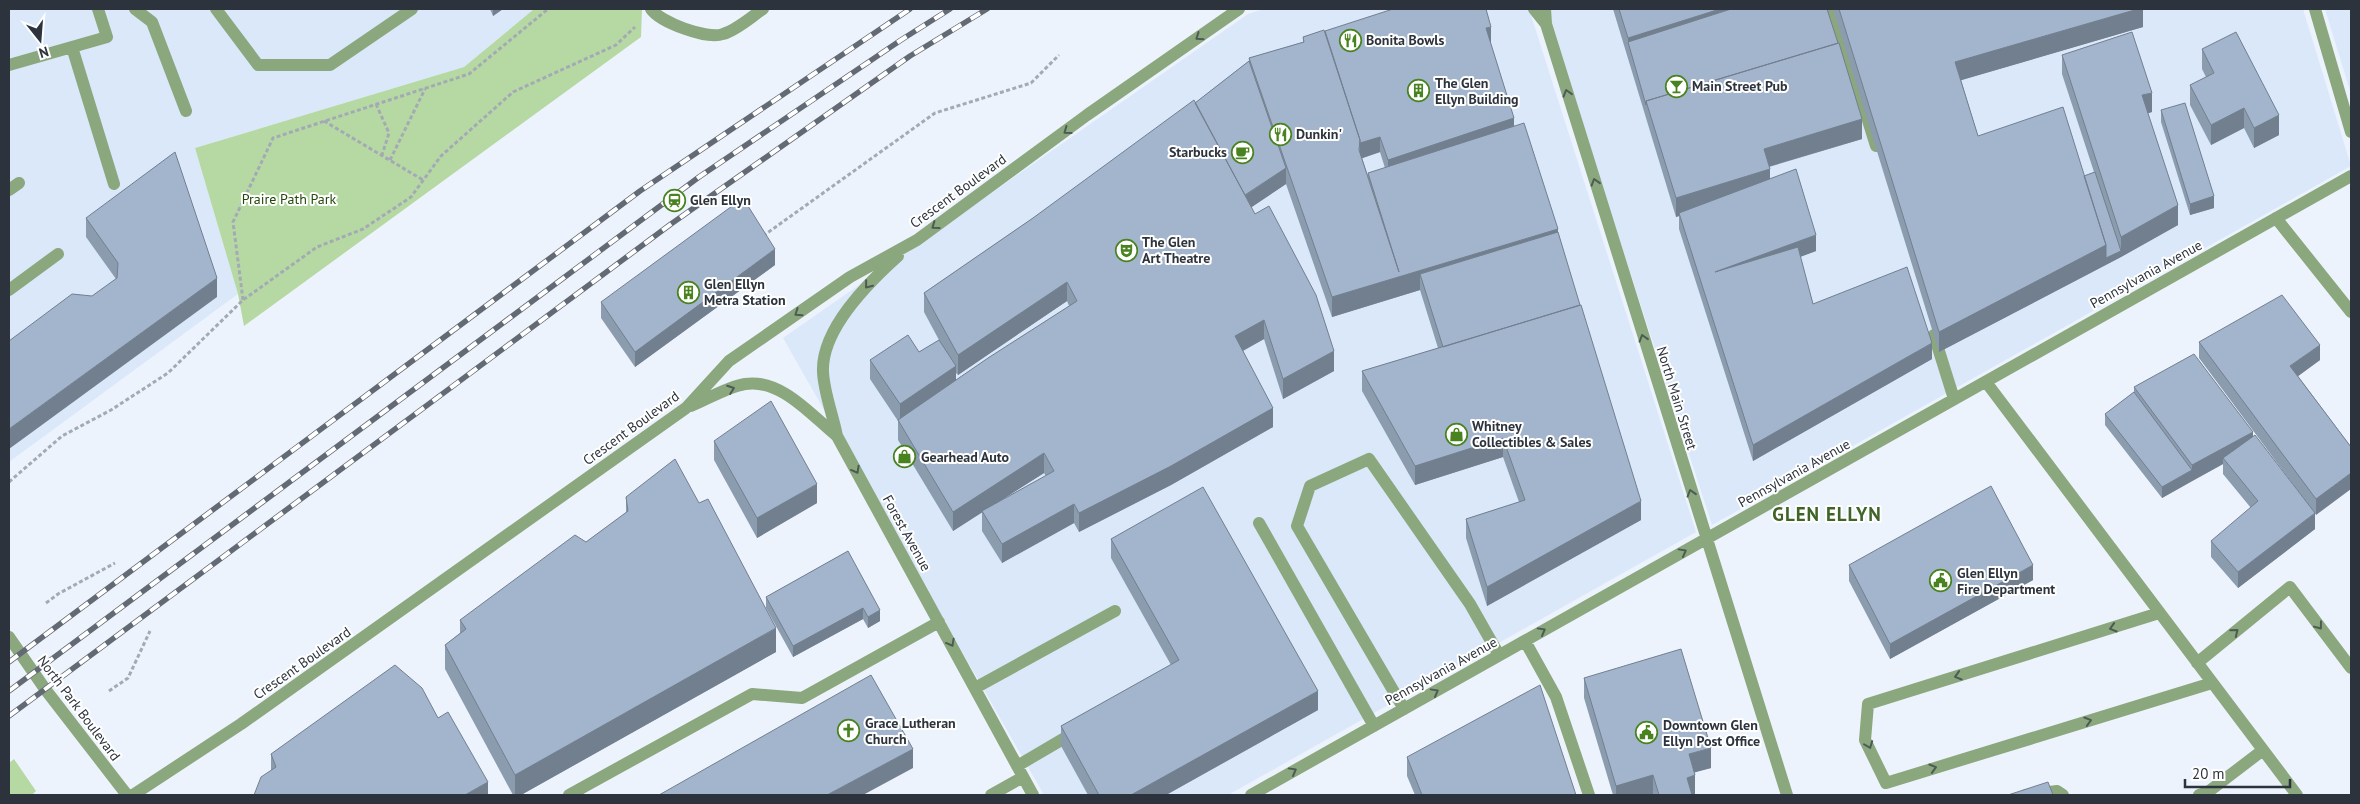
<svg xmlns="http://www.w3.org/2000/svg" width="2360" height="804" viewBox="0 0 2360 804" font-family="'PT Sans',sans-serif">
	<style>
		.built { fill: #dae8fa }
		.green { fill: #b6d9a4 }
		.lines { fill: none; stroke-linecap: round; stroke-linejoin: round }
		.path { stroke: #a3aab4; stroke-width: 3; stroke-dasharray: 4 2.5; stroke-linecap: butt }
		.minor { stroke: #8ba77d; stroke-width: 12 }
		.rail-casing { stroke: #636a74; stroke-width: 5.5 }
		.rail { stroke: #fff; stroke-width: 4; stroke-dasharray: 11; stroke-linecap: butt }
		.wall { fill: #8c9caf; fill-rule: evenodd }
		.shaded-wall { fill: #727f8f }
		.building { fill: #a3b5cc; stroke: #727f8f }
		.oneway { stroke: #4d5c53 }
		.labels { text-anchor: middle; stroke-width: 4; stroke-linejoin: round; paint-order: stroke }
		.poi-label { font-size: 14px; font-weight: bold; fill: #2c333c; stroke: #fff; text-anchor: start }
		.street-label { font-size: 14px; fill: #2c333c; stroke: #fff }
		.park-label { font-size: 14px; fill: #244709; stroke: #fff }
		.district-label { font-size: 19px; font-weight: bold; letter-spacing: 1px; fill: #3e6427; stroke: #fff }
	</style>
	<rect width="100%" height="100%" fill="#ecf3fd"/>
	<path class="built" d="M9 9H534L464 67 195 148 238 294 9 462Z
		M1264 9H1529L1696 532 1228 795H1044L783 338 1248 14Z
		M1545 9H2303L2351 166 1712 525Z
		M2325 9H2351V94Z"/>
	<path class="green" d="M534 9H642L641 37 244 326 238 294 195 148 464 67Z
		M14 759 36 791 32 795H9V763Z"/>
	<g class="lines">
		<path class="path" d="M376 104 389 133 382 155
			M324 121 423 180
			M390 160 425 89
			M763 236 935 113 1031 83 1059 55
			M243 300 233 222 273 138 469 74 548 9
			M9 482 62 436 111 410 168 373 243 300 317 247 363 229 411 197 441 156 513 92 616 45 635 27
			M46 603 58 594 115 563
			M109 691 128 678 150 631"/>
		<path class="minor" d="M98 9 107 37 72 47 114 184
			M135 9 152 22 186 111
			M216 9 258 65H330L412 9
			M651 9C660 22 707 40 723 34 737 30 751 17 763 9
			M1534 9 1546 24
			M1545 9 1546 24 1787 795
			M1833 9 1876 146
			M2315 9 2351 132
			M9 65 72 47
			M9 190 19 183
			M2276 218 2351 312
			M9 290 58 254
			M1934 335 1954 399
			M1986 382 2297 795
			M691 406C708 399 727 387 745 384 781 378 812 416 837 436L1033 795
			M837 436C833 415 824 393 823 372 821 329 869 282 898 256
			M1259 523 1374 726
			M2159 613 1868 704 1865 740 1886 783 2212 683
			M9 637 45 689 127 795
			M1525 641 1556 697 1589 795
			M2197 663 2290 587 2351 668
			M975 688 1115 611
			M1404 709 1297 526 1310 486 1369 459 1470 604 1499 655
			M1017 766 1075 732
			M133 795 241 724 686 408 729 361 850 277 917 240 1087 115 1239 9
			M569 795 752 694 802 698 939 622
			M991 795 1023 777
			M1251 795 2351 176
			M2026 795 2057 791 2063 795
			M2199 795 2208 792 2263 750"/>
		<defs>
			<path id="rail" d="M9 662 640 191 910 9
				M9 691 699 177 901 40 950 9
				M9 716 671 224 910 56 987 9"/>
		</defs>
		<use href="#rail" class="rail-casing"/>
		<use href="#rail" class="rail"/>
	</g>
	<path class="wall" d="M490 9H503L493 16Z
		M1613 9H1827L1862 139 1769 167 1770 179 1816 251 1800 257 1813 304 1932 359 1753 461 1679 229V216L1676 217Z
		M1833 9H2143V27L1961 80 1978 136 2084 176 2094 172 2062 74V55L2152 112 2148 113 2178 225 2121 257 1939 352Z
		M1325 31 1491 42 1490 43 1514 126 1558 232 1641 520 1487 606 1466 538V519L1519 502 1503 457 1415 485 1362 391V371L1438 348 1420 290 1332 317 1286 184 1251 207 1334 371 1283 399 1264 339 1243 351 1273 427 1171 485 1079 532 1074 523 1002 563 982 531V512L953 531 898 440V421L870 379V360L919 352 939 340 924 312V293L1033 218 1195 103 1249 61V58L1303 42V37ZM1380 152 1385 168 1368 173V176L1362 158ZM1067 301 1069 306 956 380V373L958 375ZM1044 473 1046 476 997 503Z
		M2202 49 2279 135 2254 148 2244 128 2211 145 2190 105V85L2206 77 2202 69Z
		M2161 110 2214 208 2190 215 2161 122Z
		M86 218 217 297 92 296 116 279 86 237Z
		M775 265 635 367 601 318V302Z
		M2199 342 2320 360 2298 376 2351 447 2316 515 2199 358Z
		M2134 387 2253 437 2315 529 2238 588 2211 557V541L2251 508 2223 474V464L2162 498 2105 425V414L2134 392Z
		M714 441 817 503 757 538 714 460Z
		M626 497 776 652 521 795H513L445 669V645L460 633V620L586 542 626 513Z
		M1111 539 1318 710 1166 795H1088L1061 746V726L1171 665 1111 558Z
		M848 551 880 621 868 628 863 619 793 657 766 608V597Z
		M1849 565 2033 580 1890 659 1849 581Z
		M1584 678 1711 768 1694 772 1695 795H1613L1584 698Z
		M438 718 488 795 271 771V754Z
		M1407 757 1576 795H1415L1407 776Z"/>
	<path class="shaded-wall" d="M493 9H503L493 16Z
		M1720 9H1780L1628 42V38Z
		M2138 9H2143V27L1955 82V62Z
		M1491 27V42L1486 44V28Z
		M2152 93V112L2142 115V95Z
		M2244 108V128L2211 145V125Z
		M2279 115V135L2254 148V128Z
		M1514 118V134L1388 176V160Z
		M1862 119V139L1764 168V149Z
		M1380 137V152L1360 159V140Z
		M1286 168V184L1243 213V197Z
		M1770 169V188L1679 213V216L1676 217V198Z
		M2214 196V208L2190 215V204Z
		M2178 205V225L2121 257 1939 352V332L2106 245 2121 251V237Z
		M1558 229V248L1420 274V290L1332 317V297Z
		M1816 235V251L1715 288V272Z
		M775 249V265L635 367V352Z
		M217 278V297L9 449V429Z
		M1067 282V301L958 375V355Z
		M1264 320V339L1235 355V336Z
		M1932 343V359L1753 461V445Z
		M2320 345V360L2290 382V366Z
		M1334 351V371L1283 399V379Z
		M956 366V386L900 423V404Z
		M1273 408V427L1171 485 1079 532V513Z
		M2253 432V447L2223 458V464L2192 481V465Z
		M1503 438V457L1415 485V466Z
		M1044 453V473L953 531V512Z
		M2192 470V481L2162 498V487Z
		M2351 473V489L2316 515V499Z
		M817 484V503L757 538V518Z
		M1641 501V520L1487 606V587Z
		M1074 504V523L1002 563V544Z
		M2315 513V529L2238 588V572Z
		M2033 565V580L1890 659V644Z
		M863 608V619L793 657V646Z
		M880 610V621L868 628V617Z
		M776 628V652L521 795H515V775Z
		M1318 691V710L1166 795H1131Z
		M1711 748V768L1689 774V754Z
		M913 749V768L863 795H827Z
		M1653 775V794L1650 795H1616V786Z
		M1695 775V795H1687V778Z
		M488 782V795H465Z"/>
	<path class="building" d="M1393 9H1486L1491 27 1486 28 1514 118 1388 160 1380 137 1360 143V140L1325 31Z
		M1619 9H1720L1628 38Z
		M1731 9H1827L1838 43 1646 101V105L1628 42Z
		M1839 9H2138L1955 62 1978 136 2063 107 2106 245 1939 332Z
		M1324 30 1360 140 1359 150 1399 272 1368 173 1524 123 1558 229 1332 297 1249 58 1304 42 1303 37Z
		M2132 32 2152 93 2142 95 2178 205 2121 237 2062 55Z
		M2236 32 2279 115 2254 128 2244 108 2211 125 2190 85 2214 73 2202 49Z
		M1839 43 1862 119 1764 149 1770 169 1676 198 1646 101Z
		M1249 61 1286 168 1245 195 1195 103Z
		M1194 100 1255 214 1269 206 1316 295 1334 351 1283 379 1264 320 1235 336 1273 408 1171 466 1079 513 1074 504 1002 544 982 511 1054 471 1044 453 953 512 898 420 988 358 1077 301 1067 282 958 355 924 293 1033 218Z
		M2185 103 2214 196 2190 204 2161 110Z
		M175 152 217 278 9 429V341L72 294 92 296 117 278 118 263 86 218Z
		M1796 169 1816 235 1715 272 1798 247 1813 304 1907 267 1932 343 1753 445 1679 213Z
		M2095 172 2121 251 2106 258V245L2084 176Z
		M743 198 775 249 635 352 601 302Z
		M1558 232 1580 305 1443 347 1420 274Z
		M2282 295 2320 345 2290 366 2351 447V473L2316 499 2199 342Z
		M1581 305 1641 501 1487 587 1466 519 1525 500 1503 438 1415 466 1362 371Z
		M908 335 919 352 939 340 956 366 900 404 870 360Z
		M2194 354 2253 432 2192 465 2134 387Z
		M2134 392 2192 470 2162 487 2105 414Z
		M771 401 817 484 757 518 714 441Z
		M2255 435 2315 513 2238 572 2211 541 2258 501 2223 458Z
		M675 459 699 503 708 499 776 628 515 775 445 645 466 629 460 620 575 535 586 542 628 511 626 497Z
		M1991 486 2033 565 1890 644 1849 565Z
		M1203 487 1318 691 1131 795H1099L1061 726 1179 660 1111 539Z
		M848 551 880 610 868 617 863 608 793 646 766 597Z
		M1681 649 1711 748 1689 754 1695 775 1687 778 1692 795H1659L1653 775 1616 786 1584 678Z
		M395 665 422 688 438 718 448 712 488 782 465 795H254L261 777 276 767 271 754Z
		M871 675 913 749 827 795H659Z
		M1540 685 1576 795H1422L1407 757Z
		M2048 782 2053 795H2008Z"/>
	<defs><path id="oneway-chevron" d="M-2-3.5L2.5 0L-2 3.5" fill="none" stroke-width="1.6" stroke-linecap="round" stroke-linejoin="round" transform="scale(1.25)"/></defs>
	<g class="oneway">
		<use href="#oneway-chevron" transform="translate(1199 37) rotate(145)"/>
		<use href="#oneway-chevron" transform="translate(1567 93) rotate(-107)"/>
		<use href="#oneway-chevron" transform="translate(1067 131) rotate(144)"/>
		<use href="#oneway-chevron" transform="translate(1595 182) rotate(-107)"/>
		<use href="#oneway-chevron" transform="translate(935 226) rotate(144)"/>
		<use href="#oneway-chevron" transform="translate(868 285) rotate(129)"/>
		<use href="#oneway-chevron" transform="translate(798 313) rotate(145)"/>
		<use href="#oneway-chevron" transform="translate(1643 338) rotate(-107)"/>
		<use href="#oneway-chevron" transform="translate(731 389) rotate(-20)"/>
		<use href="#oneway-chevron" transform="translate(856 470) rotate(61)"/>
		<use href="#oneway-chevron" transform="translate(1691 493) rotate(-107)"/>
		<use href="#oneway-chevron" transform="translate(1683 552) rotate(-29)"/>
		<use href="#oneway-chevron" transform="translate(2319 626) rotate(53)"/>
		<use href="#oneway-chevron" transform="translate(2113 628) rotate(163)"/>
		<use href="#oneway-chevron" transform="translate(1542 631) rotate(-29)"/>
		<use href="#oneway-chevron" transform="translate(2235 632) rotate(-39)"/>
		<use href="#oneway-chevron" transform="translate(951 643) rotate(61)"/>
		<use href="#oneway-chevron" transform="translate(1958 676) rotate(163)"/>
		<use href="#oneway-chevron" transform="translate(1435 692) rotate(-29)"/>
		<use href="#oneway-chevron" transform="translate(2088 721) rotate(-17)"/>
		<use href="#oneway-chevron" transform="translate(1869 745) rotate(69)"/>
		<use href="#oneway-chevron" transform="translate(1933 768) rotate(-17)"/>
		<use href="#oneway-chevron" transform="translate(1293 771) rotate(-29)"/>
	</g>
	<defs>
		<symbol id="restaurant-ring" viewBox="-11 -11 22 22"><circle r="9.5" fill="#fff" stroke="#49831f" stroke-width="1.5"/><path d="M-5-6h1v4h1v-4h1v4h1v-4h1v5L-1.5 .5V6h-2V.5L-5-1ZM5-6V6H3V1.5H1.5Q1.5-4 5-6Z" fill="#49831f"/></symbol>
		<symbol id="bar-ring" viewBox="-11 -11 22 22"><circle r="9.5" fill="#fff" stroke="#49831f" stroke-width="1.5"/><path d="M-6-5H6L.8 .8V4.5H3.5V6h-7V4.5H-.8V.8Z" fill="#49831f"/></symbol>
		<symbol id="building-ring" viewBox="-11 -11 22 22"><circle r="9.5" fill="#fff" stroke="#49831f" stroke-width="1.5"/><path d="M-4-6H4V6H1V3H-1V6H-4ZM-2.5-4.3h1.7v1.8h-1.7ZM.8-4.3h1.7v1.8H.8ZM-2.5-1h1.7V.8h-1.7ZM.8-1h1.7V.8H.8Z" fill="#49831f"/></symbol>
		<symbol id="cafe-ring" viewBox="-11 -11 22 22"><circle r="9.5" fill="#fff" stroke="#49831f" stroke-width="1.5"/><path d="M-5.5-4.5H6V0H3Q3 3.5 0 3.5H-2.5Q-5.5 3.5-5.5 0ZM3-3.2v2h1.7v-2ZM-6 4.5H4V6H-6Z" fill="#49831f"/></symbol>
		<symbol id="station-ring" viewBox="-11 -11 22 22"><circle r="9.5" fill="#fff" stroke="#49831f" stroke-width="1.5"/><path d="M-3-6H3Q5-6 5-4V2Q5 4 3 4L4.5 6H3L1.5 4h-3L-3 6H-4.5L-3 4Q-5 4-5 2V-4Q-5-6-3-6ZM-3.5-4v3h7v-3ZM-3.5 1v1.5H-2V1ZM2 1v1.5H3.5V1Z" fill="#49831f"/></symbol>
		<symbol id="theatre-ring" viewBox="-11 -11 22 22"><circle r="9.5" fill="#fff" stroke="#49831f" stroke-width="1.5"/><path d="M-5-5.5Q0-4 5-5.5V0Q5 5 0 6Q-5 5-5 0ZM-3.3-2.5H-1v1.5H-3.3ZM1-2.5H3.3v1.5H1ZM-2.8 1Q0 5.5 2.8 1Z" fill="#49831f"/></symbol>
		<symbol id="shop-ring" viewBox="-11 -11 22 22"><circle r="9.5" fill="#fff" stroke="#49831f" stroke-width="1.5"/><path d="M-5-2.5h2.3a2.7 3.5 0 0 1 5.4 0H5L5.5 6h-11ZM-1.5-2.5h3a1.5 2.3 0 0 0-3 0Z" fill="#49831f"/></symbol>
		<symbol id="civic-ring" viewBox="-11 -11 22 22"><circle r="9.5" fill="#fff" stroke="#49831f" stroke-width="1.5"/><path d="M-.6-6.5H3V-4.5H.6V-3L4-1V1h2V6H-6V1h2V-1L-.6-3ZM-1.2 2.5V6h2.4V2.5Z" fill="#49831f"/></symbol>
		<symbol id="church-ring" viewBox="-11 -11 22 22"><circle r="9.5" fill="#fff" stroke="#49831f" stroke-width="1.5"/><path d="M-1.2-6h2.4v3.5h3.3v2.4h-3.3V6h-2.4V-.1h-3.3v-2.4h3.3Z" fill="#49831f"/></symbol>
	</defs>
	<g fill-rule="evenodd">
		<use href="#restaurant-ring" x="1338" y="28" width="25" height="25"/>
		<use href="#bar-ring" x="1664" y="74" width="25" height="25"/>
		<use href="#building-ring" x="1406" y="78" width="25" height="25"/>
		<use href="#restaurant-ring" x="1268" y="122" width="25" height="25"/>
		<use href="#cafe-ring" x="1230" y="140" width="25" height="25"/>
		<use href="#station-ring" x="662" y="188" width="25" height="25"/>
		<use href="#theatre-ring" x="1114" y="238" width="25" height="25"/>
		<use href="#building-ring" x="676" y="280" width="25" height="25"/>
		<use href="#shop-ring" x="1444" y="422" width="25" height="25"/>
		<use href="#shop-ring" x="892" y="444" width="25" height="25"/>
		<use href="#civic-ring" x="1928" y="568" width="25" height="25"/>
		<use href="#church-ring" x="836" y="718" width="25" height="25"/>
		<use href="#civic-ring" x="1634" y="720" width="25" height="25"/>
	</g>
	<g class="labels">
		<g class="poi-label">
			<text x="1366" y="45">Bonita Bowls</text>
			<text x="1435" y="88">The Glen<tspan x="1435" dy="16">Ellyn Building</tspan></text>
			<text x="1692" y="91">Main Street Pub</text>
			<text x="1296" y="139">Dunkin'</text>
			<text x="1227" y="157" text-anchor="end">Starbucks</text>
			<text x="690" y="205">Glen Ellyn</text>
			<text x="1142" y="247">The Glen<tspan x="1142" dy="16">Art Theatre</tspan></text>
			<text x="704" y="289">Glen Ellyn<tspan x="704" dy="16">Metra Station</tspan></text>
			<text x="1472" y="431">Whitney<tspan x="1472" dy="16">Collectibles &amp; Sales</tspan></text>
			<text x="921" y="462">Gearhead Auto</text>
			<text x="1957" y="578">Glen Ellyn<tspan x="1957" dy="16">Fire Department</tspan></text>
			<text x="865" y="728">Grace Lutheran<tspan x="865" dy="16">Church</tspan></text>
			<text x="1663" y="730">Downtown Glen<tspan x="1663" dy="16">Ellyn Post Office</tspan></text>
		</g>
		<g class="street-label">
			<text transform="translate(958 191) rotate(-36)" y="5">Crescent Boulevard</text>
			<text transform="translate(2146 274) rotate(-29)" y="5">Pennsylvania Avenue</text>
			<text transform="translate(1677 398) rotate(73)" y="5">North Main Street</text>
			<text transform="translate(631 428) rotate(-36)" y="5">Crescent Boulevard</text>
			<text transform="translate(1794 473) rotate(-29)" y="5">Pennsylvania Avenue</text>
			<text transform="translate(907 533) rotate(61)" y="5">Forest Avenue</text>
			<text transform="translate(302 663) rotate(-35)" y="5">Crescent Boulevard</text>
			<text transform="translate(1441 671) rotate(-29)" y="5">Pennsylvania Avenue</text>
			<text transform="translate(79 708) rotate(53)" y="5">North Park Boulevard</text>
		</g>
		<g class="park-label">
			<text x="289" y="204">Praire Path Park</text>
		</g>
		<g class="district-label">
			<text x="1827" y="521">GLEN ELLYN</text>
		</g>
	</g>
	<rect width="2360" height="804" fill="none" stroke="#2c333c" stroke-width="20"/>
	<g transform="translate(40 40) rotate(163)" stroke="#ffffff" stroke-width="4" paint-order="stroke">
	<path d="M0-4L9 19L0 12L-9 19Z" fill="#2c333c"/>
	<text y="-8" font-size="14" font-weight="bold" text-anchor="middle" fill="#2c333c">N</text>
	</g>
	<path d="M2185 779v8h105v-8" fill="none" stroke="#2c333c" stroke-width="2.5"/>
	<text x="2192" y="779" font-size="15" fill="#2c333c" stroke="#ffffff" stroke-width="4" paint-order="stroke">20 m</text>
</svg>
